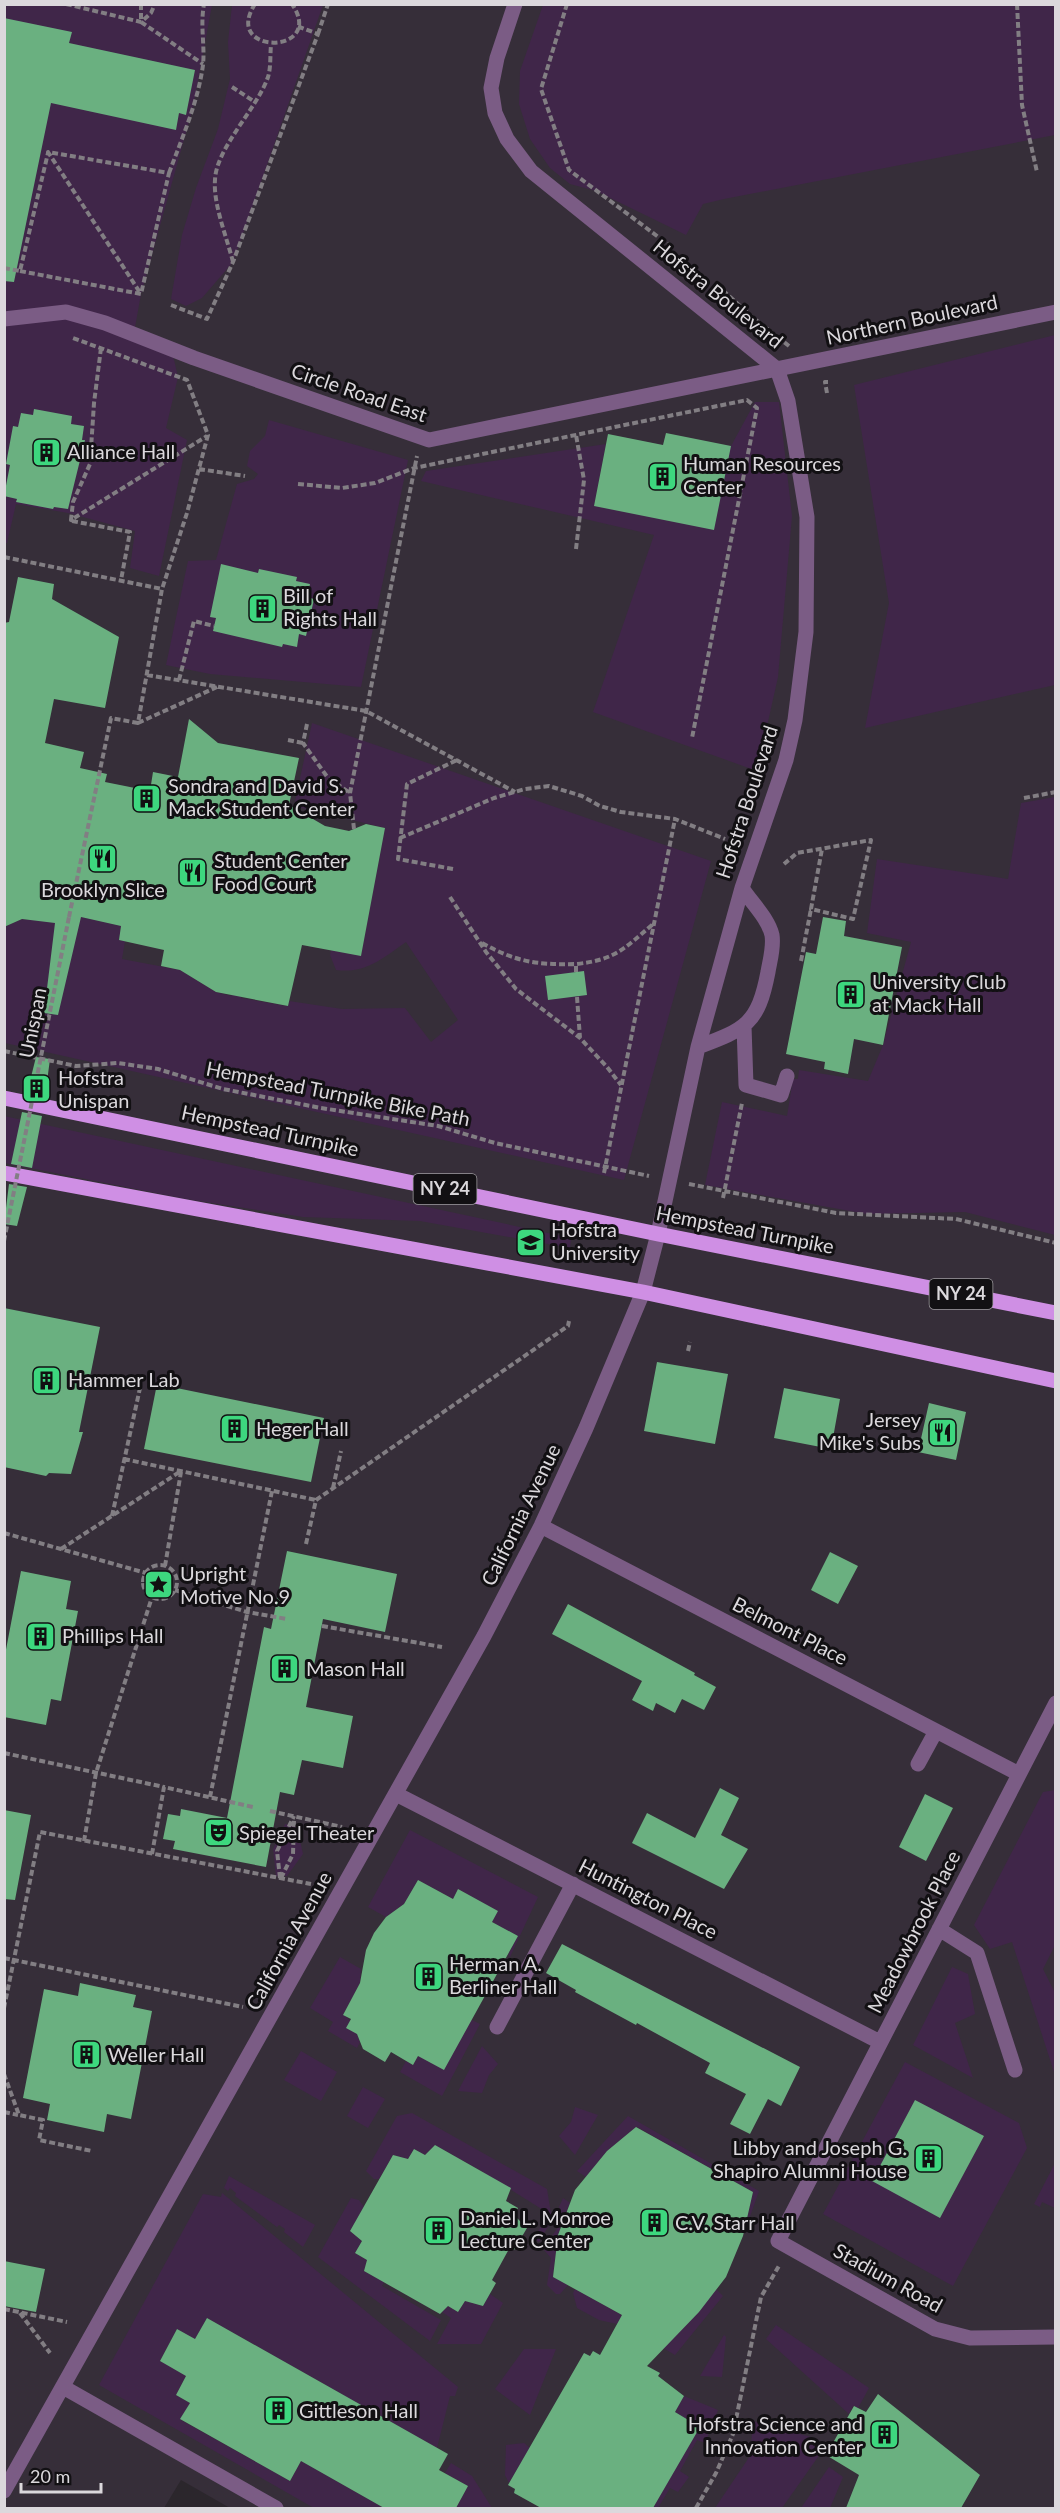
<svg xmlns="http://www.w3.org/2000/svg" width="1060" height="2513" viewBox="0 0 1060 2513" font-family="Lato,sans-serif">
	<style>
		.built { fill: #362e39 }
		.green { fill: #402649 }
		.building { fill: #6ab080 }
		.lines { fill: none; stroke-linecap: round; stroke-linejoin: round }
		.path { stroke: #827e83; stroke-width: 4; stroke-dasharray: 6 3; stroke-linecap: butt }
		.minor { stroke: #7b5c85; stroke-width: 15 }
		.major { stroke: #cf8fe4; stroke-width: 15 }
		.path-bridge { stroke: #827e83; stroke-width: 4; stroke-dasharray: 6 3; stroke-linecap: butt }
		.labels { text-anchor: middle; stroke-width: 6; stroke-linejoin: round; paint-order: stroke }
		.shield { fill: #121013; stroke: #9f9ca0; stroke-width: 1.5 }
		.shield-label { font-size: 18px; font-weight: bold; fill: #dbd8dc }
		.street-label { font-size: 20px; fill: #dbd8dc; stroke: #121013 }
		.poi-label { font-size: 20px; fill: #dbd8dc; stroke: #121013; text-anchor: start }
	</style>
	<rect width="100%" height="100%" fill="#2b262c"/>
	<path class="built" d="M5 5H1055V2508H230L181 2480 164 2508H5Z"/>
	<path class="green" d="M5 5H212L193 107 141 294 134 333 172 351 178 377 166 428 187 440 159 576 130 568 135 531 68 513 16 504 7 543H5Z
		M232 5H323L233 262 202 298 186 306 171 299 182 235 196 188 218 129 230 79 228 42Z
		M543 5H1055V135L724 199 703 204 686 235 596 191 570 184 550 168 530 139 519 104 520 71Z
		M1055 335V685L865 728 889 603 854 385Z
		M755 402H779L792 516 778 677 757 771 593 712 654 535 421 481 426 471 606 444 594 506 731 446Z
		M269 420 408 460 361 687 210 674 166 665 188 561 216 560 237 484 254 479 258 474 247 466 250 451 265 436Z
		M312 723 711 861 624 1180 5 1043 4 927 22 919 32 920 56 911 121 926 119 940 125 941 122 959 180 970 216 992 231 996 235 982 244 985 241 998 287 1006 289 1001 342 1009 405 1008 431 1042 458 1020 406 942C383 958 366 974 336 970L330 955 331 950 361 955 385 828 294 806Z
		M1055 797V1235L965 1212 867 1214 705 1185 722 1102 787 1116 793 1079H798L799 1070 868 1081 883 1045 911 942 867 933 877 859 1008 879 1021 803Z
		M4 1116 571 1238 570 1248 420 1221 303 1217 186 1199 5 1163Z
		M1055 1790V1945L1043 1969 1055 1993V2075L1012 1942 990 1949 974 1925 1043 1792Z
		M285 1824 297 1826 303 1854 287 1876H276L273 1849Z
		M410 1830 538 1897 510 1957 508 1955 518 1936 492 1922 497 1911 458 1889 453 1899 418 1880 404 1904 386 1917 368 1907Z
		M340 1957 361 1969 360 1983 343 2015C354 2021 356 2031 360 2042L357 2048 328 2031 333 2022 310 2008Z
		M952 1967 968 1974 975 2014 955 2023 973 2078 913 2045Z
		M472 2020 480 2024 442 2096 400 2072 406 2061 413 2065 418 2056Z
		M482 2046 498 2064 489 2075 482 2093 458 2091Z
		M301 2051 337 2072 321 2101 284 2080Z
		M905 2062 1019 2123 1027 2148 953 2286 823 2214Z
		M363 2087 385 2099 368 2128 347 2116Z
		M575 2107 598 2115 575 2155 559 2136 571 2122Z
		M412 2113 547 2189 552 2220 539 2242 534 2239 548 2213 489 2176 482 2177 483 2172 462 2160 453 2161 455 2156 435 2145 425 2155 414 2149 408 2159 393 2155 379 2179H374L366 2171 397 2116Z
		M628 2116 759 2191 743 2236 753 2192 637 2127 607 2151 586 2177 577 2171Z
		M1055 2163V2208L1042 2202 1040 2207 1034 2204Z
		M229 2176 315 2225 303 2247 284 2232 285 2229 279 2225 277 2227 235 2196 236 2193 230 2188 228 2191 224 2188Z
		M222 2193 458 2387 455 2396H450L437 2448 207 2318 194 2341 177 2329 160 2361 187 2374 176 2395 190 2403 181 2420 290 2481 301 2461 384 2508H314L99 2385 203 2194 221 2197Z
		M351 2198 359 2200 364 2207 350 2231 362 2241 355 2253 367 2260 364 2271 384 2282 382 2286 441 2320 430 2341 318 2257Z
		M563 2198 570 2203 558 2235 553 2276 568 2285 560 2294H556L547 2285 551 2258 544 2250 562 2220 559 2207Z
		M575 2289 622 2315 617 2324 599 2320 577 2308 573 2293Z
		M716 2289 723 2296 675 2355 643 2336Z
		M490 2294 503 2303 481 2344H437L451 2318 442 2312 448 2306 458 2312 465 2301 483 2306Z
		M776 2325 869 2388 858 2408 853 2406 849 2414 766 2339Z
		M724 2335 726 2337 722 2377 700 2376Z
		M524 2349H556L530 2415 495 2389Z
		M684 2396 718 2410 705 2443 697 2440 680 2471 689 2477 678 2492 670 2488 658 2508H653L699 2427 675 2412Z
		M753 2421 811 2437 825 2447 782 2508H715L750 2456Z
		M524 2443 530 2448 509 2483 505 2475 506 2445Z
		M451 2463 472 2476 492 2508H456L468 2486 445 2473Z
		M829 2467 843 2477 830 2508H801Z"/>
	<path class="building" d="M4 18 72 32 69 43 195 70 186 115 179 113 176 130 51 103 14 282 4 281Z
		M34 409 72 416 71 424 84 426 82 440H85L68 509 54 507 53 509 16 502 17 499 4 496 10 465 6 464 13 426 18 427 21 413 33 415Z
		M666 433 731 446 714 530 594 506 608 434 663 445Z
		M221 564 258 573 259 569 297 577 296 581 310 584 307 597 314 599 306 636 299 634 297 647 283 644 282 647 213 631 216 618 210 617Z
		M18 577 54 584 52 599 119 637 105 708 54 699 45 743 84 752 80 768 107 774 105 782 150 791 153 772 178 777 189 719 218 743 299 758 289 805 325 826 349 831 366 824 385 828 361 956 302 945 288 1006 216 992 180 970 161 966 164 950 119 940 121 926 81 917 58 1015 44 1013 55 923 22 919 4 927V623L9 622Z
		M823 917 846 921 844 936 902 947 883 1045 854 1039 848 1074 824 1069 825 1062 786 1054 806 952 816 954Z
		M584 971 587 995 548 1000 545 976Z
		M36 1057 50 1059 45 1097 27 1093Z
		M22 1112 42 1116 32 1168 11 1164Z
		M9 1184 27 1187 17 1226 4 1224Z
		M4 1308 100 1327 79 1432H83L71 1474 49 1473 46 1476 4 1467Z
		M657 1362 728 1374 715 1444 644 1431Z
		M157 1384 324 1418 311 1482 144 1449Z
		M784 1388 840 1399 831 1449 774 1438Z
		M929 1403 966 1412 956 1460 918 1452Z
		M287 1551 397 1574 385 1632 323 1619 306 1707 353 1716 343 1768 302 1760 294 1795 280 1792 266 1867 173 1849 175 1841 163 1839 168 1814 180 1816 181 1809 227 1818 264 1627 271 1629Z
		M830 1552 858 1566 838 1604 811 1590Z
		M21 1571 71 1581 66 1609 78 1611 61 1701 51 1699 46 1725 4 1717V1660Z
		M568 1604 695 1673 694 1675 716 1687 704 1710 682 1699 675 1713 656 1703 653 1711 632 1700 642 1681 552 1634Z
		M720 1788 739 1798 721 1835 748 1849 724 1889 632 1843 647 1813 695 1838Z
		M925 1794 953 1808 926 1861 899 1847Z
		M4 1810 31 1815 15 1900 4 1899Z
		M418 1880 453 1899 458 1889 498 1911 492 1922 518 1936 444 2070 418 2056 413 2065 391 2052 385 2062 363 2049 357 2034 346 2028 351 2019 343 2015 360 1983 366 1950 374 1933 386 1917 404 1904Z
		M562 1944 800 2067 781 2106 768 2099 750 2134 730 2124 746 2094 705 2073 710 2063 637 2023 636 2025 575 1992 576 1990 546 1973Z
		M80 1983 136 1995 133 2007 152 2011 131 2119 107 2114 104 2132 47 2120 50 2104 23 2098 44 1989 78 1996Z
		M915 2100 984 2136 940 2218 872 2181Z
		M636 2127 753 2192 743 2236 726 2277 699 2312 647 2366 660 2373 658 2376 684 2396 675 2412 700 2427 653 2508H541L514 2493 515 2489 508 2485 584 2353 590 2356 593 2351 600 2355 622 2315 553 2277 558 2235 575 2190 607 2151Z
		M435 2145 511 2188 506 2201 518 2208 514 2215 527 2228 514 2250 509 2249 492 2280 496 2283 483 2306 465 2301 458 2312 448 2306 440 2314 364 2271 367 2260 355 2253 362 2241 350 2231 393 2155 408 2159 414 2149 425 2155Z
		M4 2261 45 2269 36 2312 4 2306Z
		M207 2318 448 2454 439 2470 468 2486 456 2508H384L301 2461 290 2481 180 2419 190 2403 176 2395 186 2376 160 2361 177 2329 195 2339Z
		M878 2394 980 2475 961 2508H846L859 2475 826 2455 854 2406 866 2412Z"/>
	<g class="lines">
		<path class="path" d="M66 4 141 22 151 13 155 4
			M141 4V22L203 64
			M255 4C221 56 327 55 292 4
			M567 4 541 89 569 170 669 245
			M1017 4 1022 105 1037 172
			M318 34 328 4
			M232 87 255 102
			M169 173C182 138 198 102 203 65 205 45 200 26 204 4
			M233 262C227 238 213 204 215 180 216 148 257 109 268 77 271 68 270 55 271 45
			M4 268 20 271 48 153
			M20 271 141 294 169 173 48 152 141 294
			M716 284 752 317 789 346
			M171 305 207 319 233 262 318 34 297 26
			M101 348 94 403 90 464 73 502 71 520 207 436
			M827 393 825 382H828
			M199 469 245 476
			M298 484 342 488 375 483 414 468 747 400 757 408 692 738
			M72 521 130 532 121 580
			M576 549 584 480 576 435
			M4 557 162 589
			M147 675 366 711 515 792
			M179 680 194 621 214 626
			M138 723 217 687
			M307 724 303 743 328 778 350 793
			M288 740 303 743
			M1024 798 1056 792
			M354 829 350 793 417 456
			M400 838 494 798 525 789 549 786 582 796 600 806 621 812 675 819 725 839
			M784 864 797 853 871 840 853 919 811 909 822 849
			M453 869 398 859 407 784 459 759
			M450 897 486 952 516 989 580 1038 607 1067 621 1085
			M69 917 111 718 138 723 162 589 187 513 208 435 187 380 73 338
			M482 943C516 962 537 965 576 964
			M801 961 811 909
			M576 972V964C615 960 624 949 653 924
			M577 997 580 1038
			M4 1051 76 1066 118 1063 158 1069 223 1089 321 1108 438 1126 495 1143 649 1176
			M604 1173 675 819
			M689 1184 836 1213 956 1219 1056 1243
			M723 1198 742 1103
			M688 1351 690 1342
			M124 1459 316 1500
			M333 1488 341 1451
			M112 1516 140 1388
			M4 1533 146 1573
			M306 1544 316 1500 568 1326 569 1321
			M61 1549 181 1471
			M143 1582a17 17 0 1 1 34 0a17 17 0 1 1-34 0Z
			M165 1566 181 1472
			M175 1590 247 1612 287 1619
			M322 1626 442 1647
			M4 1753 164 1787
			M210 1797 272 1491
			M270 1811 342 1827
			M84 1841 96 1773 152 1597
			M152 1854 164 1787 253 1807
			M280 1878 277 1851 294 1816
			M281 1878 293 1854 294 1819
			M4 1958 243 2007
			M4 2008 40 1832 311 1884
			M4 2074 19 2115 43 2120 39 2140 92 2151
			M4 2112 18 2115
			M4 2309 67 2322
			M20 2313 50 2353
			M696 2508 716 2473 733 2434 761 2297 780 2264"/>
		<path class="minor" d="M4 319 66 312 105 323 194 358 429 440 1056 312
			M744 1026 746 1085 781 1095 787 1076
			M698 1047C746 1029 758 1024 768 972 770 960 774 947 772 935 768 918 751 902 742 888
			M541 1526 1019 1774
			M1056 1703 778 2241 935 2329 970 2338 1056 2337
			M918 1764 936 1731
			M396 1794 880 2042
			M939 1929 977 1953 1015 2070
			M497 2027 573 1884
			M63 2387 276 2508
			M4 2491 484 1636 541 1526 586 1428 643 1292 658 1234 698 1047 742 888 786 760 795 720 806 632 807 517 788 401 777 369 531 171 507 139 495 113 491 88 497 58 515 4"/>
		<path class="major" d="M4 1098 658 1234 1056 1313
			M4 1173 643 1292 1056 1381"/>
		<path class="path-bridge" d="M4 1241 69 917"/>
	</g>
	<defs>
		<symbol id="building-square" viewBox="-11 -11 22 22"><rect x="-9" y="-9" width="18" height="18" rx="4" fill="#3dd77e" stroke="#121013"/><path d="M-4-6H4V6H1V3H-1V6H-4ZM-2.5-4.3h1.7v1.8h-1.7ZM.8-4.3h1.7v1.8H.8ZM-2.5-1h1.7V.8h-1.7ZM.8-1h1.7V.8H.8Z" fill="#111"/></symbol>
		<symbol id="restaurant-square" viewBox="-11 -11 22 22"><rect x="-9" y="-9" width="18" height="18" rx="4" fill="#3dd77e" stroke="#121013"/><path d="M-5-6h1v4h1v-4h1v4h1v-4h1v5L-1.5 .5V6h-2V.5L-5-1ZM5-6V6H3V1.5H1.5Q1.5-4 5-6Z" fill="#111"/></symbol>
		<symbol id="university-square" viewBox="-11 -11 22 22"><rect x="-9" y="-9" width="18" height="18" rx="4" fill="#3dd77e" stroke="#121013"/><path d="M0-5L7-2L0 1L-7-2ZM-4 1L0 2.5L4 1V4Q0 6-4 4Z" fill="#111"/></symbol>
		<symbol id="sight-square" viewBox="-11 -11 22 22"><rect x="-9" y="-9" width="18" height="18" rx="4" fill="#3dd77e" stroke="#121013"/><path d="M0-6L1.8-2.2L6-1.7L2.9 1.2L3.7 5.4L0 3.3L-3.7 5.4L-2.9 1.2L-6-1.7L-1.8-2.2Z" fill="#111"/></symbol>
		<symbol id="theatre-square" viewBox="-11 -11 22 22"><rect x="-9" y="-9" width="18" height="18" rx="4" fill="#3dd77e" stroke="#121013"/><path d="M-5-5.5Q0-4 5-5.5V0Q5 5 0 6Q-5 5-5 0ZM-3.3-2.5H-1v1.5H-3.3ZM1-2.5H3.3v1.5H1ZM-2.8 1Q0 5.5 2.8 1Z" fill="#111"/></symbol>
	</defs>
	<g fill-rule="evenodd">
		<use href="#building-square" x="30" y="436" width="33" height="33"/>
		<use href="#building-square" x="646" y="460" width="33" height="33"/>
		<use href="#building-square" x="246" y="592" width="33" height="33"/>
		<use href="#building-square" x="130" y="782" width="33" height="33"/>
		<use href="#restaurant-square" x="86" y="842" width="33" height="33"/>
		<use href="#restaurant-square" x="176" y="856" width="33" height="33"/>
		<use href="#building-square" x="834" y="978" width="33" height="33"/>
		<use href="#building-square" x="20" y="1072" width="33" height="33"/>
		<use href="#university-square" x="514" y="1226" width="33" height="33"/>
		<use href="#building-square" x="30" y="1364" width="33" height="33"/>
		<use href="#building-square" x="218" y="1412" width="33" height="33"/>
		<use href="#restaurant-square" x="926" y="1416" width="33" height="33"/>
		<use href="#sight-square" x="142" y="1568" width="33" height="33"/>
		<use href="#building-square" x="24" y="1620" width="33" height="33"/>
		<use href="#building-square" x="268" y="1652" width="33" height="33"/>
		<use href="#theatre-square" x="202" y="1816" width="33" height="33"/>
		<use href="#building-square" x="412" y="1960" width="33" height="33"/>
		<use href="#building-square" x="70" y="2038" width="33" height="33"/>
		<use href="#building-square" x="912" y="2142" width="33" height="33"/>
		<use href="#building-square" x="638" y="2206" width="33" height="33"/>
		<use href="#building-square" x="422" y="2214" width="33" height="33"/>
		<use href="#building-square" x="262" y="2394" width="33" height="33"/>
		<use href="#building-square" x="868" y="2418" width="33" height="33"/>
	</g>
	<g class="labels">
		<g class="shield">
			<rect x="413.5" y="1174" width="63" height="30" rx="4.5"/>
			<rect x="929.5" y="1279" width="63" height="30" rx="4.5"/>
		</g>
		<g class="shield-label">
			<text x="445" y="1195">NY 24</text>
			<text x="961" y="1300">NY 24</text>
		</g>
		<g class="street-label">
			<text transform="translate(718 294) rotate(39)" y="7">Hofstra Boulevard</text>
			<text transform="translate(912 320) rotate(-12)" y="7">Northern Boulevard</text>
			<text transform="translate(359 393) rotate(19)" y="7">Circle Road East</text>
			<text transform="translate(747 802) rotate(-72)" y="7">Hofstra Boulevard</text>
			<text transform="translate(33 1023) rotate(-79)" y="7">Unispan</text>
			<text transform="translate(338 1094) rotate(11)" y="7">Hempstead Turnpike Bike Path</text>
			<text transform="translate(270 1131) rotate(12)" y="7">Hempstead Turnpike</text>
			<text transform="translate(745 1230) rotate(11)" y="7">Hempstead Turnpike</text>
			<text transform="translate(521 1515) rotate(-64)" y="7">California Avenue</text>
			<text transform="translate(790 1631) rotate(27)" y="7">Belmont Place</text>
			<text transform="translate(648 1899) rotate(27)" y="7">Huntington Place</text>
			<text transform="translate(914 1932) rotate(-63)" y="7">Meadowbrook Place</text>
			<text transform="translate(289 1941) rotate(-61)" y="7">California Avenue</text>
			<text transform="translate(888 2278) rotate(29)" y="7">Stadium Road</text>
		</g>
		<g class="poi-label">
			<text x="67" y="459">Alliance Hall</text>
			<text x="683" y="471">Human Resources<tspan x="683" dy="23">Center</tspan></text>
			<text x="283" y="603">Bill of<tspan x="283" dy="23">Rights Hall</tspan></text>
			<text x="168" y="793">Sondra and David S.<tspan x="168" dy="23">Mack Student Center</tspan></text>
			<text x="214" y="868">Student Center<tspan x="214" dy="23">Food Court</tspan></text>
			<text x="103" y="897" text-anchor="middle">Brooklyn Slice</text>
			<text x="872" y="989">University Club<tspan x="872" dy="23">at Mack Hall</tspan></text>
			<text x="58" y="1085">Hofstra<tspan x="58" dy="23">Unispan</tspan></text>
			<text x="551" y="1237">Hofstra<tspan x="551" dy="23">University</tspan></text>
			<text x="68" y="1387">Hammer Lab</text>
			<text x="921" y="1427" text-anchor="end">Jersey<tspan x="921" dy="23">Mike's Subs</tspan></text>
			<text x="256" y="1436">Heger Hall</text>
			<text x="180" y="1581">Upright<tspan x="180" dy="23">Motive No.9</tspan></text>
			<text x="62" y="1643">Phillips Hall</text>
			<text x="306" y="1676">Mason Hall</text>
			<text x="239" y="1840">Spiegel Theater</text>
			<text x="449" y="1971">Herman A.<tspan x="449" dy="23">Berliner Hall</tspan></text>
			<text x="108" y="2062">Weller Hall</text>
			<text x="907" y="2155" text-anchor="end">Libby and Joseph G.<tspan x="907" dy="23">Shapiro Alumni House</tspan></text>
			<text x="460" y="2225">Daniel L. Monroe<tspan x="460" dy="23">Lecture Center</tspan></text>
			<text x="675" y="2230">C.V. Starr Hall</text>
			<text x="299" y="2418">Gittleson Hall</text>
			<text x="863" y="2431" text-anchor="end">Hofstra Science and<tspan x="863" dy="23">Innovation Center</tspan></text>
		</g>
	</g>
	<rect width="1060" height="2513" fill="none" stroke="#dbd8dc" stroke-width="12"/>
	<path d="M21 2483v9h80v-9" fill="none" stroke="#dbd8dc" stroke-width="3"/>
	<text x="30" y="2483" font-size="18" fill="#dbd8dc" stroke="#121013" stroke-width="4.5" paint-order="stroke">20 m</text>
</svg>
